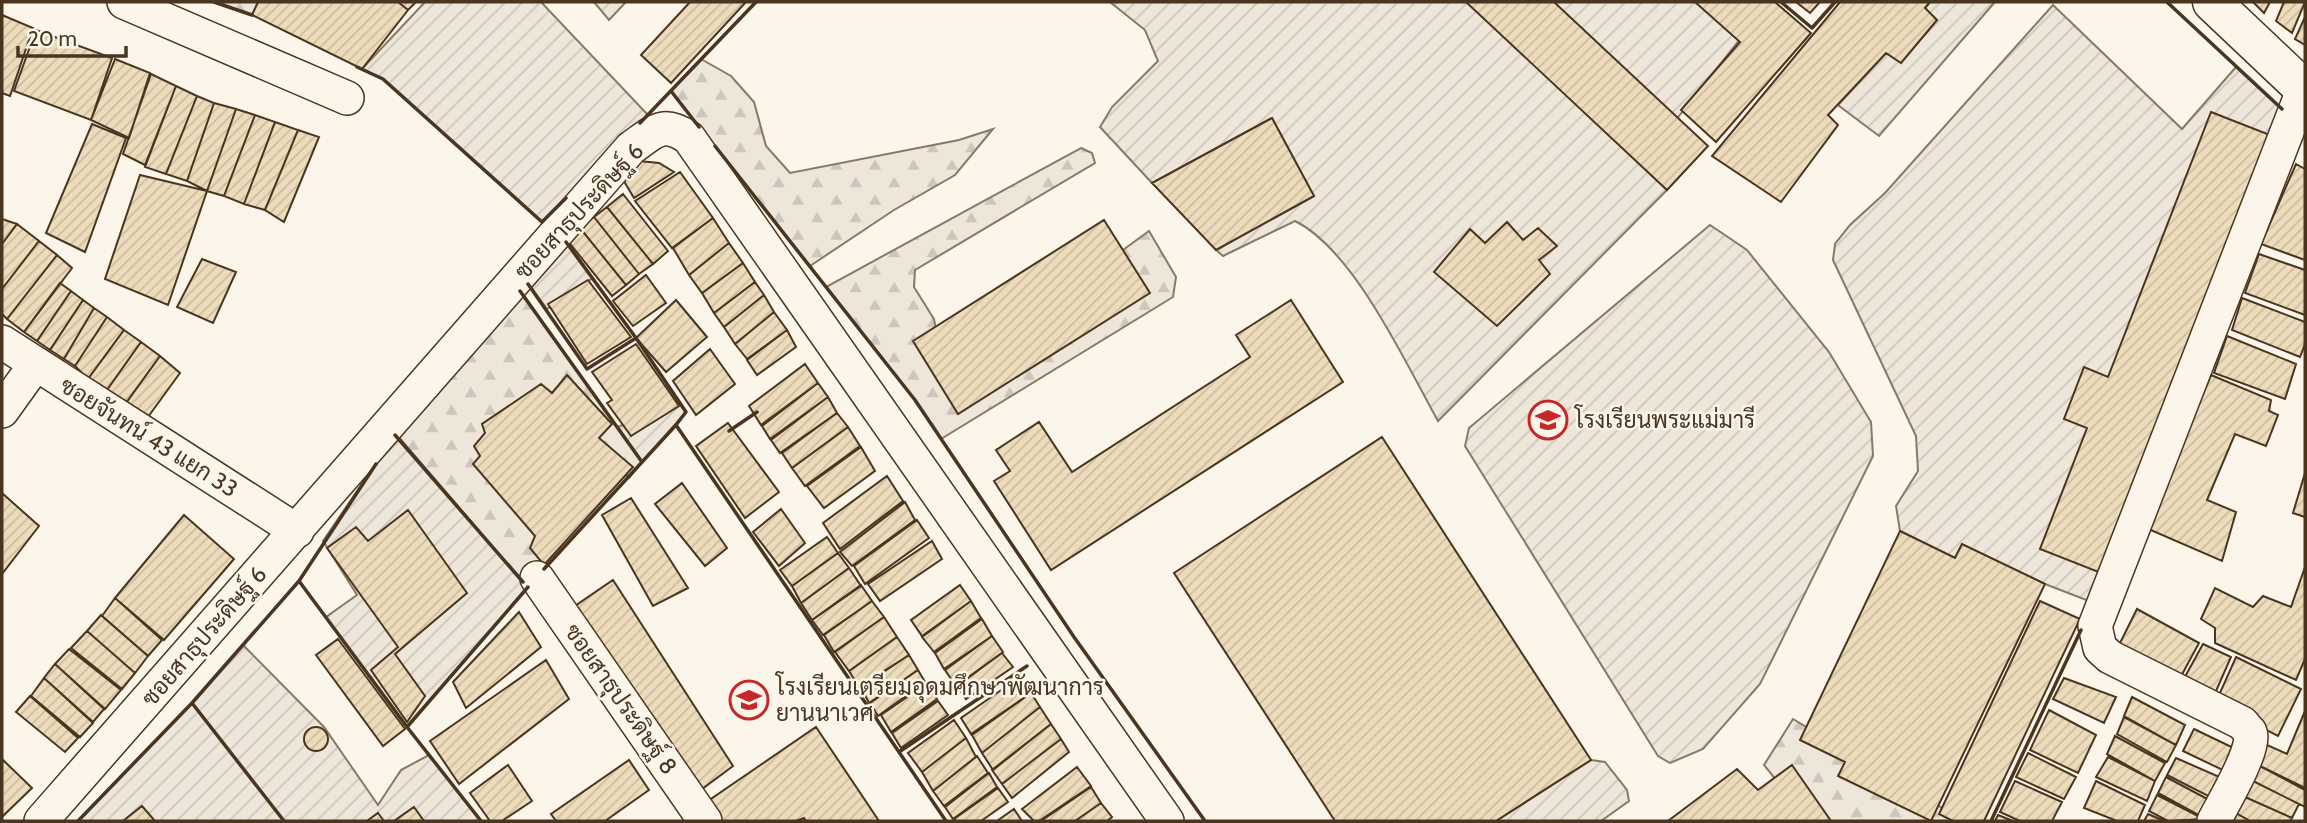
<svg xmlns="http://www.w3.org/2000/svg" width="2307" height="823" viewBox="0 0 2307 823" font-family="Cabin,Sarabun,sans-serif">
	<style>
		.forest { fill: url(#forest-firs); stroke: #887966; stroke-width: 2 }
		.garden { fill: url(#garden-furrows); stroke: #887966; stroke-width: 2 }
		.building { fill: url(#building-hatch); stroke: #4a3520; stroke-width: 2 }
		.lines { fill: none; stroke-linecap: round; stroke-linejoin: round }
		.minor-casing { stroke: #4a3520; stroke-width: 36 }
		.tertiary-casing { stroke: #4a3520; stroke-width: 41 }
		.minor { stroke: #fbf6e9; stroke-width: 33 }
		.tertiary { stroke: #fbf6e9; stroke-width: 38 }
		.wall { stroke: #4a3520; stroke-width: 3.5 }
		.labels { text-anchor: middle; stroke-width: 5; stroke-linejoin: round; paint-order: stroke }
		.street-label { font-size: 23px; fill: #4a3520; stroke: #fbf6e9 }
		.poi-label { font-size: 23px; fill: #4a3520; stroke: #fbf6e9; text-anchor: start }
	</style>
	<defs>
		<pattern id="forest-firs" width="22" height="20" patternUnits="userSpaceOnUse" patternTransform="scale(1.75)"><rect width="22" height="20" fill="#ede6d9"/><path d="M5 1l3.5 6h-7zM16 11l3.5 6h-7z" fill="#cdc6ba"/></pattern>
		<pattern id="garden-furrows" width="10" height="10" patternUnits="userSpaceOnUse" patternTransform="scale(1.75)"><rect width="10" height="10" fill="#ede6d9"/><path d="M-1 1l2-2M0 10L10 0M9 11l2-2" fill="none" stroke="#cdc6ba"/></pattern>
		<pattern id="building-hatch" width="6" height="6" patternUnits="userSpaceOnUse" patternTransform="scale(1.75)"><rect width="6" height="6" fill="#ecdcbc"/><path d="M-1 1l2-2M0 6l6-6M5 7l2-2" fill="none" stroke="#ccbda1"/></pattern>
	</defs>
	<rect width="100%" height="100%" fill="#fbf6e9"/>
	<path class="forest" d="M214 2H258L252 15Z
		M701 59 731 76 754 102 766 146 790 173 959 140 993 129 955 175 894 210 810 266 671 91Z
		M1081 148 1092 153 1095 163 915 270 914 287 934 319 938 340 955 343 1123 250 1149 231 1176 277 1173 297 941 439 915 400 826 287Z
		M520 290 642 462 629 478 558 398 487 458 561 551 528 588 396 434Z
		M1793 719 1964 821H1809L1764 765Z"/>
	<path class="garden" d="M425 2H541L648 115 542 222 383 79 362 69Z
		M594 2H626L609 20Z
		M1110 2H1476L1667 190 1438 421C1406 364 1354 250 1295 221L1223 256 1216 250 1314 196 1272 118 1152 183 1100 127 1112 107 1158 61 1145 30Z
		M1535 2H1719L1748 29 1671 126Z
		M1930 2H1995L1879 136 1838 105 1886 53 1901 63 1937 20 1925 8Z
		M2053 5 2182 129 2236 67 2288 115 2094 603 2045 584 1962 544 1955 558 1900 531 1896 506 1918 471 1916 436 1833 260 1835 244 1850 225 1885 193Z
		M1710 225 1747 250 1829 352 1871 422 1873 456 1760 684 1703 749 1670 763 1658 756 1465 446 1469 428Z
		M566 241 593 278 547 309 528 283Z
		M675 397 686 412 642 462 618 427Z
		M396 434 528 588 407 727 326 617 357 595 323 541Z
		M243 645 324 727 378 805 401 770 429 755 481 821H78L192 703Z
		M1591 760 1605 762 1627 790 1629 801 1601 821H1496Z"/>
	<path class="building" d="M258 2H398L408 10 362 69 252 15Z
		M398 2H416L408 10Z
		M690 2H746L671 83 641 55Z
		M1466 2H1554L1708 146 1667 190Z
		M1695 2H1775L1811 33 1716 142 1681 110 1740 42Z
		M1796 2H1820L1810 13Z
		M1840 2H1930L1925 8 1937 20 1901 63 1886 53 1828 115 1838 125 1781 202 1712 156Z
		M2253 2H2270L2264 13Z
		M2284 2H2305L2292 33 2276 21Z
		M2 15 33 28 10 96 2 93Z
		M2305 17V45L2295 39Z
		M36 30 112 58 91 120 14 91Z
		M115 59 150 73 129 138 91 120Z
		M151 74 176 86 145 165 123 154Z
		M176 86 197 96 166 174 145 167Z
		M197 96 214 103 187 181 166 174Z
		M214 103 236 109 207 191 187 181Z
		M236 109 255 115 224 196 207 191Z
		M2211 112 2275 137 2106 575 2040 549 2087 428 2064 419 2084 367 2108 377Z
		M255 115 275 122 244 204 224 196Z
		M1272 118 1314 196 1216 250 1152 183Z
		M275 122 298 130 265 210 244 204Z
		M92 124 126 138 85 252 46 233Z
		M298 130 319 137 284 222 265 210Z
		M639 161 659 163 674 172 634 198 622 178Z
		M2296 164 2305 169V260L2261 244Z
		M680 172 713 218 672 248 635 201Z
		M140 175 207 191 168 305 105 279Z
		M623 194 668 251 653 264 607 207Z
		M607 207 653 264 639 274 594 217Z
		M594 217 639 274 626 285 580 228Z
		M713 218 729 243 689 275 673 248Z
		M2 219 17 224 2 244Z
		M1104 220 1150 293 958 414 913 341Z
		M1507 222 1523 240 1538 228 1557 246 1539 260 1550 274 1497 326 1434 272 1470 229 1485 243Z
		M17 224 39 241 2 289V244Z
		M580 228 626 285 612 296 567 240Z
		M39 241 57 255 7 319 2 314V289Z
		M729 243 743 263 702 293 689 275Z
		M2259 254 2305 270V315L2245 293Z
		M57 255 72 268 24 332 7 319Z
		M202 259 236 272 213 323 177 307Z
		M743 263 755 282 714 313 702 293Z
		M646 275 666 303 633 326 613 301Z
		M588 280 631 337 587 364 548 304Z
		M755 282 764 295 724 327 714 313Z
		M60 283 71 291 37 341 24 332Z
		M71 291 83 300 50 350 37 341Z
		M764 295 774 312 735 344 724 327Z
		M2242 298 2305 322V344L2300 357 2232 330Z
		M83 300 94 308 64 359 50 350Z
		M676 300 707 337 666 372 636 338Z
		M1291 300 1343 382 1051 570 994 481 1010 471 996 450 1039 422 1072 472 1250 357 1236 335Z
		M94 308 107 317 75 366 64 359Z
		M774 312 787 330 747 359 735 344Z
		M107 317 124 330 88 379 75 366Z
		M124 330 141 342 107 390 88 379Z
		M787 330 796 347 757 375 747 360Z
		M2227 336 2296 364 2285 399 2214 373Z
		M141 342 160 356 126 403 107 390Z
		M636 344 679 406 631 436 607 403 612 400 592 372Z
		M710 349 735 384 696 415 673 381Z
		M160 356 180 373 148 417 126 403Z
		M805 364 818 383 761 425 749 406Z
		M567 375 612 424 599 438 633 467 544 565 530 548 535 536 473 464 480 456 474 446 485 433 482 424 541 384 552 393Z
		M2211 375 2271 400 2269 411 2278 415 2266 446 2235 434 2207 500 2236 512 2222 561 2146 528Z
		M818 383 828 397 770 439 762 426Z
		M828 397 837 413 780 453 771 440Z
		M837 413 848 427 792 468 782 453Z
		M728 423 779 492 745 518 696 446Z
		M848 427 860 446 805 486 792 468Z
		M1382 437 1591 760 1496 821H1335L1174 573Z
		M861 447 875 471 824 508 807 486Z
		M2305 473V517L2293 513Z
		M887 476 903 501 840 549 823 523Z
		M682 483 727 548 705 566 655 504Z
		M2 493 39 526 2 574Z
		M631 498 688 588 653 606 602 515Z
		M905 502 915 520 852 566 840 552Z
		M781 509 805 543 779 566 753 532Z
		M408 510 467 593 395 654 425 696 407 722 371 670 398 647 327 548 356 527 368 541Z
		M184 515 234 559 164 640 115 598Z
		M917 520 929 538 865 584 854 566Z
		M1900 531 1955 558 1962 544 2045 584 1931 821 1838 776 1845 762 1800 740Z
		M827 537 838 553 792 586 780 570Z
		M932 541 942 559 880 601 868 584Z
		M838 553 849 568 801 603 792 586Z
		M2305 567V659L2296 680 2215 643V628L2201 619 2215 588 2253 607 2263 596 2291 607Z
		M849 568 861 586 812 620 801 603Z
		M613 580 733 766 698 792 572 608Z
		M861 585 872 601 823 635 812 620Z
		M960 585 971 601 922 636 911 620Z
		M115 598 162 640 148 656 102 616Z
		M872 601 884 617 834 652 824 635Z
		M971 601 981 618 934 652 922 637Z
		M2040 601 2080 619 1984 821H1953L1939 814Z
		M2137 609 2199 643 2179 680 2119 645Z
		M519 612 541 647 466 708 453 682Z
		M101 615 148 656 135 673 87 631Z
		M884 617 897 637 849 671 835 652Z
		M982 619 992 636 944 669 935 653Z
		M87 631 135 673 122 689 71 648Z
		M992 636 1003 652 956 686 945 670Z
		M897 637 909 655 859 687 849 671Z
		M338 639 405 729 383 746 316 655Z
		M2203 644 2231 657 2213 698 2181 684Z
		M69 649 121 690 105 709 55 664Z
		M1002 653 1013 667 966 699 957 686Z
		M909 655 918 670 869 703 861 687Z
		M2236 657 2301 689 2278 736 2215 704Z
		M546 660 569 699 459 784 430 741Z
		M55 664 104 709 93 722 44 678Z
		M918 670 925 682 878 716 870 703Z
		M1020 677 1031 693 971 734 961 718Z
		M44 678 93 723 80 737 31 696Z
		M2064 678 2116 697 2104 723 2053 699Z
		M926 684 937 699 891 732 881 715Z
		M1031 693 1040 707 982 753 972 735Z
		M30 696 78 738 65 752 16 712Z
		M2132 697 2185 725 2176 745 2124 716Z
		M938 701 948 715 901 748 892 733Z
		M1040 707 1051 724 993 770 982 753Z
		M2049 710 2096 735 2078 773 2030 750Z
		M2305 711V788L2258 765 2265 744 2287 754Z
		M2124 717 2176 745 2167 762 2117 734Z
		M954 720 966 738 922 772 908 753Z
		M1051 724 1061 739 1002 784 992 770Z
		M816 727 879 821H806L804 818 796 821H718L705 803Z
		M304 739a12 12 0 1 1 24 0a12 12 0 1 1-24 0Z
		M2194 729 2242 752 2231 774 2183 751Z
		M2115 736 2165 763 2155 781 2107 754Z
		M966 738 976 757 933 791 922 772Z
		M1061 739 1069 752 1012 798 1002 784Z
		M2028 753 2076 777 2064 799 2016 777Z
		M977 756 988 773 944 806 933 791Z
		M2108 757 2155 781 2147 801 2096 777Z
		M2176 758 2224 779 2214 799 2167 775Z
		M2 759 32 788 3 816 2 815Z
		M629 760 649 790 605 821H556L551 814Z
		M508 765 532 801 502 821H490L470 793Z
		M1792 765 1831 821H1668L1737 769 1758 790Z
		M2258 765 2305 790V807L2253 781Z
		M1077 767 1091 786 1039 821H1034L1022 809Z
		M989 773 997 787 953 819 945 807Z
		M2166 777 2213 802 2204 818 2158 793Z
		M2015 781 2062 802 2052 821H2020L2000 812Z
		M2096 781 2145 805 2138 821H2117L2084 808Z
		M2253 781 2299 804 2292 818 2245 797Z
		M1091 787 1101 803 1075 821H1041Z
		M998 788 1008 802 981 821H956L954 819Z
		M2157 795 2204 819 2168 821 2149 811Z
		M2245 797 2292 818 2290 821H2250L2236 813Z
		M1101 803 1112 817 1107 821H1075Z
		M142 806 155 821H123Z
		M414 807 424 821H394Z
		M1014 809 1022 821H997Z
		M378 813 384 821H367Z
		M2236 813 2250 821H2232Z
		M2148 814 2164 821H2144Z
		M1998 815 2013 821H1995Z"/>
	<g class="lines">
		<defs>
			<path id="minor" d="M124 2 347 98
				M2 342 297 531
				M2 411 35 365
				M537 578 705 821
				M41 821 631 148C655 131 663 120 689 138L1167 821
				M2214 821C2222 805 2257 747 2250 732 2249 731 2243 724 2242 723L2110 657 2100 648 2095 626 2304 88"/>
			<path id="tertiary" d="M2212 2 2305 90"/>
		</defs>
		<use href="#minor" class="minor-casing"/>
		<use href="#tertiary" class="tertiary-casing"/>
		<use href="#minor" class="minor"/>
		<use href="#tertiary" class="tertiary"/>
		<path class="wall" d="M214 2 252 15
			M1781 2 1812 28 1835 2
			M2167 2 2282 109
			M357 67 383 79 542 222 566 198
			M671 91 699 127
			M640 123 756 2
			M715 146 915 400 1074 637 1205 821
			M566 242 636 338
			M528 284 587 369 636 338 686 412 676 425
			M520 291 642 462
			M729 431 757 412
			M395 435 523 582
			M544 569 676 425 946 821
			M299 581 376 464
			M192 703 284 821
			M899 752 1027 666
			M78 821 192 703 299 581 407 727
			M481 821 407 727 528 587
			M1991 821 2081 630"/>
	</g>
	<defs>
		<symbol id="school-ring" viewBox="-11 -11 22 22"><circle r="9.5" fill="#fbf6e9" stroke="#c62828" stroke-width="1.5"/><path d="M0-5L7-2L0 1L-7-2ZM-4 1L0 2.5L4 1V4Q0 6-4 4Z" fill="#c62828"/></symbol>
	</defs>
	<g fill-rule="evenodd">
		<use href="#school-ring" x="1526" y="398" width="44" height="44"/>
		<use href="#school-ring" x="727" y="678" width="44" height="44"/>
	</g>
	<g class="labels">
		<g class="street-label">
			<text transform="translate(579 211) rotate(-47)" y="8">ซอยสาธุประดิษฐ์ 6</text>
			<text transform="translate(149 437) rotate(32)" y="8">ซอยจันทน์ 43 แยก 33</text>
			<text transform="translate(204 636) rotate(-49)" y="8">ซอยสาธุประดิษฐ์ 6</text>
			<text transform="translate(621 699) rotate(55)" y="8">ซอยสาธุประดิษฐ์ 8</text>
		</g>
		<g class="poi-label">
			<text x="1575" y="428">โรงเรียนพระแม่มารี</text>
			<text x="776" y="695">โรงเรียนเตรียมอุดมศึกษาพัฒนาการ<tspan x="776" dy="26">ยานนาเวศ</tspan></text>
		</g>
	</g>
	<rect width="2307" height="823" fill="none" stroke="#4a3520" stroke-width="7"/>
	<path d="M18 46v10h108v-10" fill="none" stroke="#4a3520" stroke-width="3.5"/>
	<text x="28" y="46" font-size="21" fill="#4a3520" stroke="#fbf6e9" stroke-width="5" paint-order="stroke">20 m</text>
</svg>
